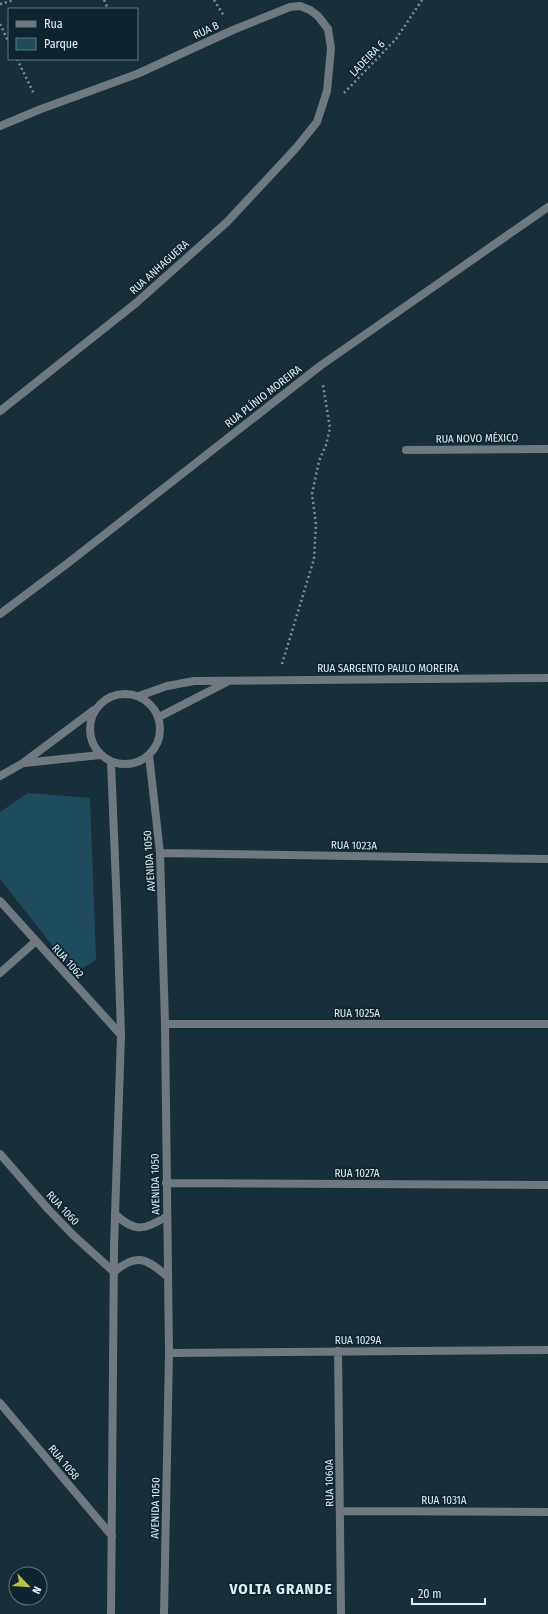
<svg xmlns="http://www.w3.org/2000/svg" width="548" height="1614" viewBox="0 0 548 1614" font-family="'Fira Sans Condensed',sans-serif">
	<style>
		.green { fill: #1e4c5d }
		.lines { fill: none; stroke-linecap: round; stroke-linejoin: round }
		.path { stroke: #7d8f97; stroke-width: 2.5; stroke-dasharray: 2 3; stroke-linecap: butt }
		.street { stroke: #707880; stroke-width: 8 }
		.labels { text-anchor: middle; stroke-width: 3.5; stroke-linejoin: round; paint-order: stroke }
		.street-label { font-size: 11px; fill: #e1eff5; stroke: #0e252f }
		.district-label { font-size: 15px; font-weight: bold; letter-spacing: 1px; fill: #e1eff5; stroke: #0e252f }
	</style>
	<rect width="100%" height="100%" fill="#182f39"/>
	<path class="green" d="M28 793 90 798 96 960 74 973 0 879V812Z"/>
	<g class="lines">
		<path class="path" d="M104 0 108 9
			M214 0 224 16
			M0 4 14 0
			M0 24 9 43
			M17 59 34 94
			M344 93 396 39 422 0
			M282 664 314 559 316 524 312 494 319 461 326 445 330 428 323 385"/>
		<path class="street" d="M0 126 41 109 137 74 233 30 290 7 300 6 310 10 318 16 328 29 331 48 327 91 317 122 296 148 227 222 136 303 0 411
			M406 450 548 449
			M0 614 68 563 320 366 548 207
			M90 729a35 35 0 1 1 70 0a35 35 0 1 1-70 0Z
			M139 696 167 686 194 681 548 678
			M159 717 227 682
			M149 755 160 853 165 1024 169 1353 164 1614
			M111 762 117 908 121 1035 114 1246 111 1614
			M24 763 100 755
			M0 776 23 763 94 710
			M160 853 548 859
			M0 901 121 1035
			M0 973 36 941
			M165 1024H548
			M0 1154 48 1209 73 1235 114 1272C137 1252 147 1259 168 1277
			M166 1183 548 1185
			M115 1214C135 1233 145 1230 167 1216
			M338 1351 341 1614
			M169 1353 548 1350
			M0 1403 112 1536
			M341 1511 548 1512"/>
	</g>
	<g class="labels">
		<g class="street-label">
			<text transform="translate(206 30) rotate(-25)" y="4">RUA B</text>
			<text transform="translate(367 58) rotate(-46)" y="4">LADEIRA 6</text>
			<text transform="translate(159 267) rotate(-42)" y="4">RUA ANHAGUERA</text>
			<text transform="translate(263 396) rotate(-38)" y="4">RUA PLÍNIO MOREIRA</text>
			<text transform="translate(477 438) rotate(-1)" y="4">RUA NOVO MÉXICO</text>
			<text x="388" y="672">RUA SARGENTO PAULO MOREIRA</text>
			<text transform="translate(354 845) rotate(1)" y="4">RUA 1023A</text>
			<text transform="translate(149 861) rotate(-94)" y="4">AVENIDA 1050</text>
			<text transform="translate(68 961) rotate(48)" y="4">RUA 1062</text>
			<text x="357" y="1017">RUA 1025A</text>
			<text x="357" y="1177">RUA 1027A</text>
			<text transform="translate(155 1184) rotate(-91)" y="4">AVENIDA 1050</text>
			<text transform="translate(63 1208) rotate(47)" y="4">RUA 1060</text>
			<text x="358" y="1344">RUA 1029A</text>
			<text transform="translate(64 1462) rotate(50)" y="4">RUA 1058</text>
			<text transform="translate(329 1483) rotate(-91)" y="4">RUA 1060A</text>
			<text x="444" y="1504">RUA 1031A</text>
			<text transform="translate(155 1508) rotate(-89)" y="4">AVENIDA 1050</text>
		</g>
		<g class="district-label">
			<text x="281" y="1594">VOLTA GRANDE</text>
		</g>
	</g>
	<rect x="8" y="8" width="130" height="52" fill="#0e252f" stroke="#62767e"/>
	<rect x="16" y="21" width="20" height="6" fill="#707880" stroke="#62767e"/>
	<text x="44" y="28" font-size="12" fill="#e1eff5">Rua</text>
	<rect x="16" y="38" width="20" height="12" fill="#1e4c5d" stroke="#62767e"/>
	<text x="44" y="48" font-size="12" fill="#e1eff5">Parque</text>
	<g transform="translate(28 1586) rotate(115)"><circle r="19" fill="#0e252f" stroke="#62767e"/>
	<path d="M0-3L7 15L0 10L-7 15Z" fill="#bac046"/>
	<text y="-6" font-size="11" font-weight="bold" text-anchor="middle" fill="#e1eff5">N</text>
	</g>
	<path d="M412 1598v6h73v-6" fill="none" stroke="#e1eff5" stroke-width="2"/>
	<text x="418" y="1598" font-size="12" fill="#e1eff5" stroke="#0e252f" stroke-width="3" paint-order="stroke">20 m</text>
</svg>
